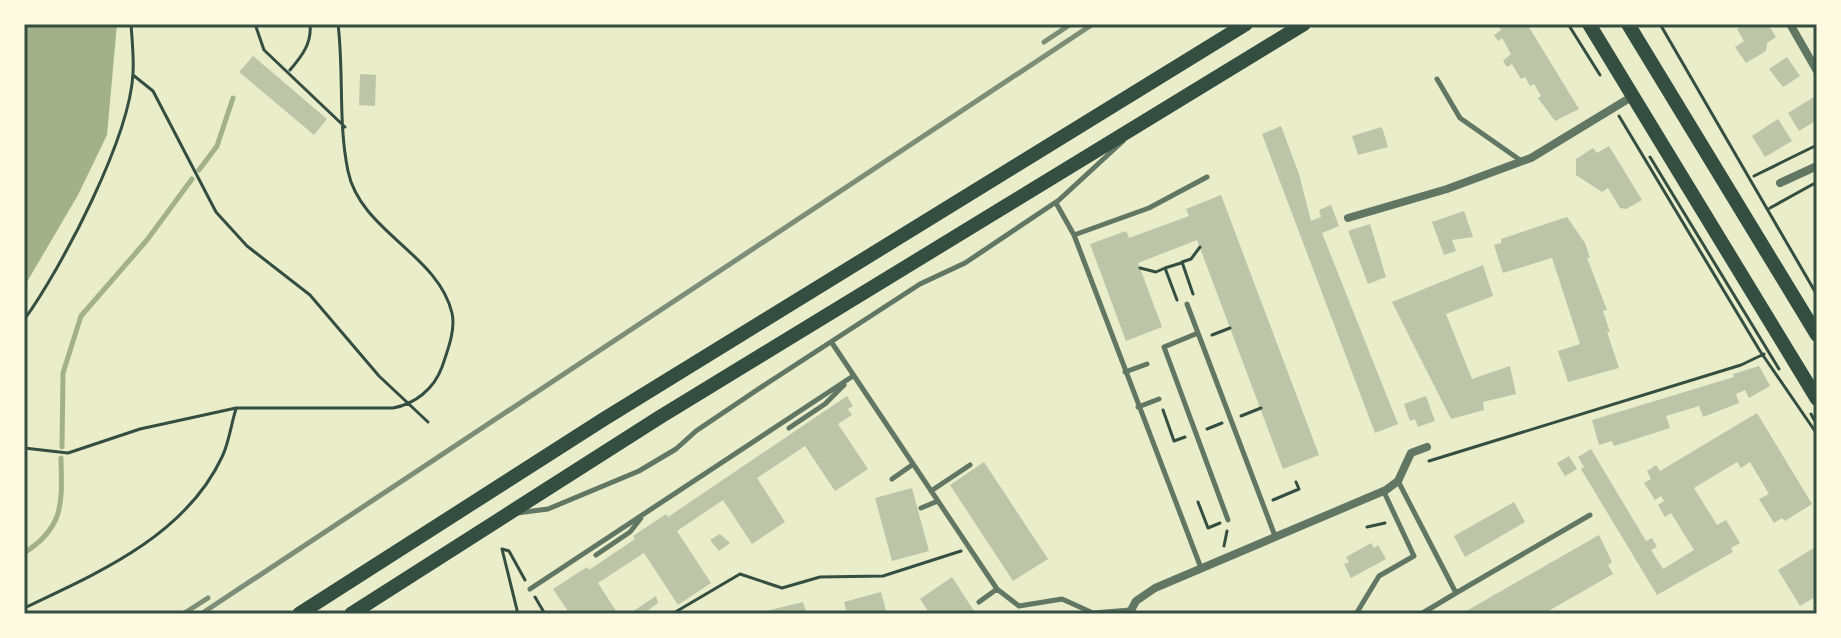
<svg xmlns="http://www.w3.org/2000/svg" width="1841" height="638" viewBox="0 0 1841 638" font-family="'Work Sans',sans-serif">
	<style>
		.water { fill: #a3b18a }
		.lines { fill: none; stroke-linecap: round; stroke-linejoin: round }
		.stream { stroke: #a3b18a; stroke-width: 5 }
		.building { fill: #bcc5a7 }
		.path { stroke: #344e41; stroke-width: 3 }
		.service { stroke: #617663; stroke-width: 5 }
		.minor { stroke: #617663; stroke-width: 8 }
		.secondary { stroke: #344e41; stroke-width: 14 }
		.rail { stroke: #7c8e77; stroke-width: 5 }
		.neatline { fill: none; stroke: #344e41; stroke-width: 3 }
	</style>
	<rect width="100%" height="100%" fill="#e9edc9"/>
	<path class="water" d="M24 24H117L107 135 78 195 24 287Z"/>
	<g class="lines">
		<path class="stream" d="M199 170 217 146 233 98
			M62 447 63 373 81 316 147 240 192 179
			M24 553C65 527 62 502 61 458"/>
	</g>
	<path class="building" d="M1497 24H1527L1579 109 1555 121 1538 98 1541 96 1534 84 1530 86 1525 77 1521 79 1512 64 1507 67 1503 61 1511 54 1502 38 1498 41 1494 35 1501 30Z
		M1746 24H1768L1776 37 1767 43 1766 51 1746 63 1735 47 1744 41 1737 29Z
		M253 56 327 119 314 135 239 72Z
		M1787 57 1800 76 1783 87 1769 69Z
		M360 74 376 75 375 106 359 105Z
		M1814 97 1817 120 1799 131 1788 113Z
		M1778 119 1792 141 1765 157 1752 136Z
		M1281 126 1299 174 1311 221 1321 217 1319 210 1331 205 1339 226 1322 233 1398 424 1375 433 1262 134Z
		M1382 127 1388 147 1358 155 1352 136Z
		M1609 146 1642 200 1626 209 1620 208 1608 188 1602 192 1576 175V159L1593 148 1597 153Z
		M1221 195 1319 455 1283 469 1197 240 1138 263 1162 327 1126 341 1090 244 1126 231 1129 238 1189 216 1186 209Z
		M1464 211 1473 237 1452 240 1456 251 1444 255 1432 222Z
		M1567 217 1585 243 1590 258H1587L1607 310 1603 311 1610 332H1607L1619 368 1568 382 1558 351 1580 344 1552 258 1503 273 1494 245 1501 243V239Z
		M1370 224 1386 277 1368 284 1348 231Z
		M1483 265 1493 296 1446 314 1472 379 1510 366 1516 394 1483 402 1484 410 1451 419 1392 302Z
		M1759 366 1770 386 1749 398 1745 390 1736 394 1739 403 1703 417 1699 406 1666 416 1670 428 1614 446 1612 441 1599 445 1592 420 1734 377 1733 374Z
		M847 396 853 406 848 409 852 415 838 424 868 469 835 491 805 446 757 478 785 522 752 544 723 500 677 531 711 583 678 605 644 553 598 583 618 614H570L553 589 587 567 589 570 635 539 633 536 666 514 668 517Z
		M1426 396 1435 421 1418 427 1415 419 1410 421 1404 404Z
		M1757 413 1812 504 1785 521 1782 518 1774 523 1759 499 1769 494 1750 462 1741 468 1737 462 1694 488 1717 525 1726 520 1740 543 1731 548 1733 552 1657 595 1581 469 1584 467 1578 457 1591 449 1646 541 1652 538 1657 547 1651 550 1663 569 1694 550 1671 513 1665 517 1658 505 1664 501 1661 496 1655 500 1644 483 1651 479 1647 471 1656 465 1660 471Z
		M1569 456 1577 469 1565 476 1557 463Z
		M984 462 1048 559 1013 581 950 485Z
		M912 488 929 551 892 561 875 498Z
		M1514 502 1525 522 1465 557 1454 536Z
		M720 534 730 543 719 551 710 540Z
		M1599 535 1612 562 1608 565 1613 574 1545 613 1461 614Z
		M1371 543 1374 548 1378 545 1386 559 1351 578 1344 564 1349 562 1346 557Z
		M1817 546V596L1800 606 1778 570Z
		M952 577 976 614H930L920 599Z
		M881 592 887 614H847L844 602Z
		M656 596 658 603 647 611 629 614Z
		M803 602 807 614H767L766 611Z"/>
	<g class="lines">
		<path class="path" d="M255 24 264 50 345 127
			M1568 24 1600 75
			M1660 24 1817 295
			M290 70C302 56 312 43 310 24
			M133 75 153 91 216 212 247 246 310 295 379 376 428 422
			M1619 116 1760 351 1817 434
			M1650 157 1779 369
			M1754 176 1817 145
			M1770 208 1817 182
			M1140 268 1156 272 1165 268 1177 300
			M1165 268 1181 263
			M1193 294 1182 262 1191 259 1200 247
			M24 320C62 267 130 138 133 73 134 57 132 40 131 24
			M1212 335 1230 328
			M1163 410 1174 441 1185 437
			M1811 414 1817 425
			M1241 416 1261 408
			M1207 429 1222 423
			M24 448 68 453 140 429 236 408H393C415 404 434 389 442 367 447 352 456 330 452 313 438 254 360 231 348 171 338 124 344 72 338 24
			M1429 461 1741 365 1764 354
			M1273 500 1299 489 1296 482
			M1198 502 1208 528 1220 523
			M1367 527 1385 523
			M1224 546 1227 531
			M502 549 509 551 525 580
			M502 549 518 614
			M535 597 545 614
			M24 608C98 573 185 536 222 457 229 443 231 424 236 409
			M672 614 740 574 782 588 820 577 883 576 961 551"/>
		<path class="service" d="M1437 79 1460 118 1520 160
			M1056 203 1074 235 1201 568
			M1074 235 1149 208 1207 177
			M1187 304 1275 536
			M1198 333 1164 347 1228 520
			M832 343 997 589 1019 606 1062 599 1093 613 1130 610
			M1125 372 1147 364
			M1138 407 1159 399
			M789 428 825 404 844 385
			M892 479 912 465
			M1398 481 1456 593 1421 614
			M931 491 970 465
			M921 508 938 501
			M517 513 548 509 639 471 676 449 696 431 766 384 920 284 965 263 1059 200 1123 141
			M596 555 630 532 641 518
			M530 589 853 376
			M1456 593 1590 515
			M979 602 997 589
			M1356 614 1379 576 1414 556 1384 492"/>
		<path class="minor" d="M1790 24 1817 71
			M1780 183 1817 166
			M1348 218 1447 189 1531 158 1633 96
			M1129 614 1136 601 1155 588 1386 490 1398 481 1411 453 1427 447"/>
		<path class="secondary" d="M1589 24 1817 399
			M1628 24 1817 335
			M299 614 604 419 1246 24
			M351 614 660 417 1304 24"/>
		<path class="rail" d="M1044 42 1071 24
			M183 614 208 598
			M201 614 1093 24"/>
	</g>
	<rect width="1841" height="638" fill="none" stroke="#fefae0" stroke-width="52"/>
	<rect x="26" y="26" width="1789" height="586" class="neatline"/>
</svg>
